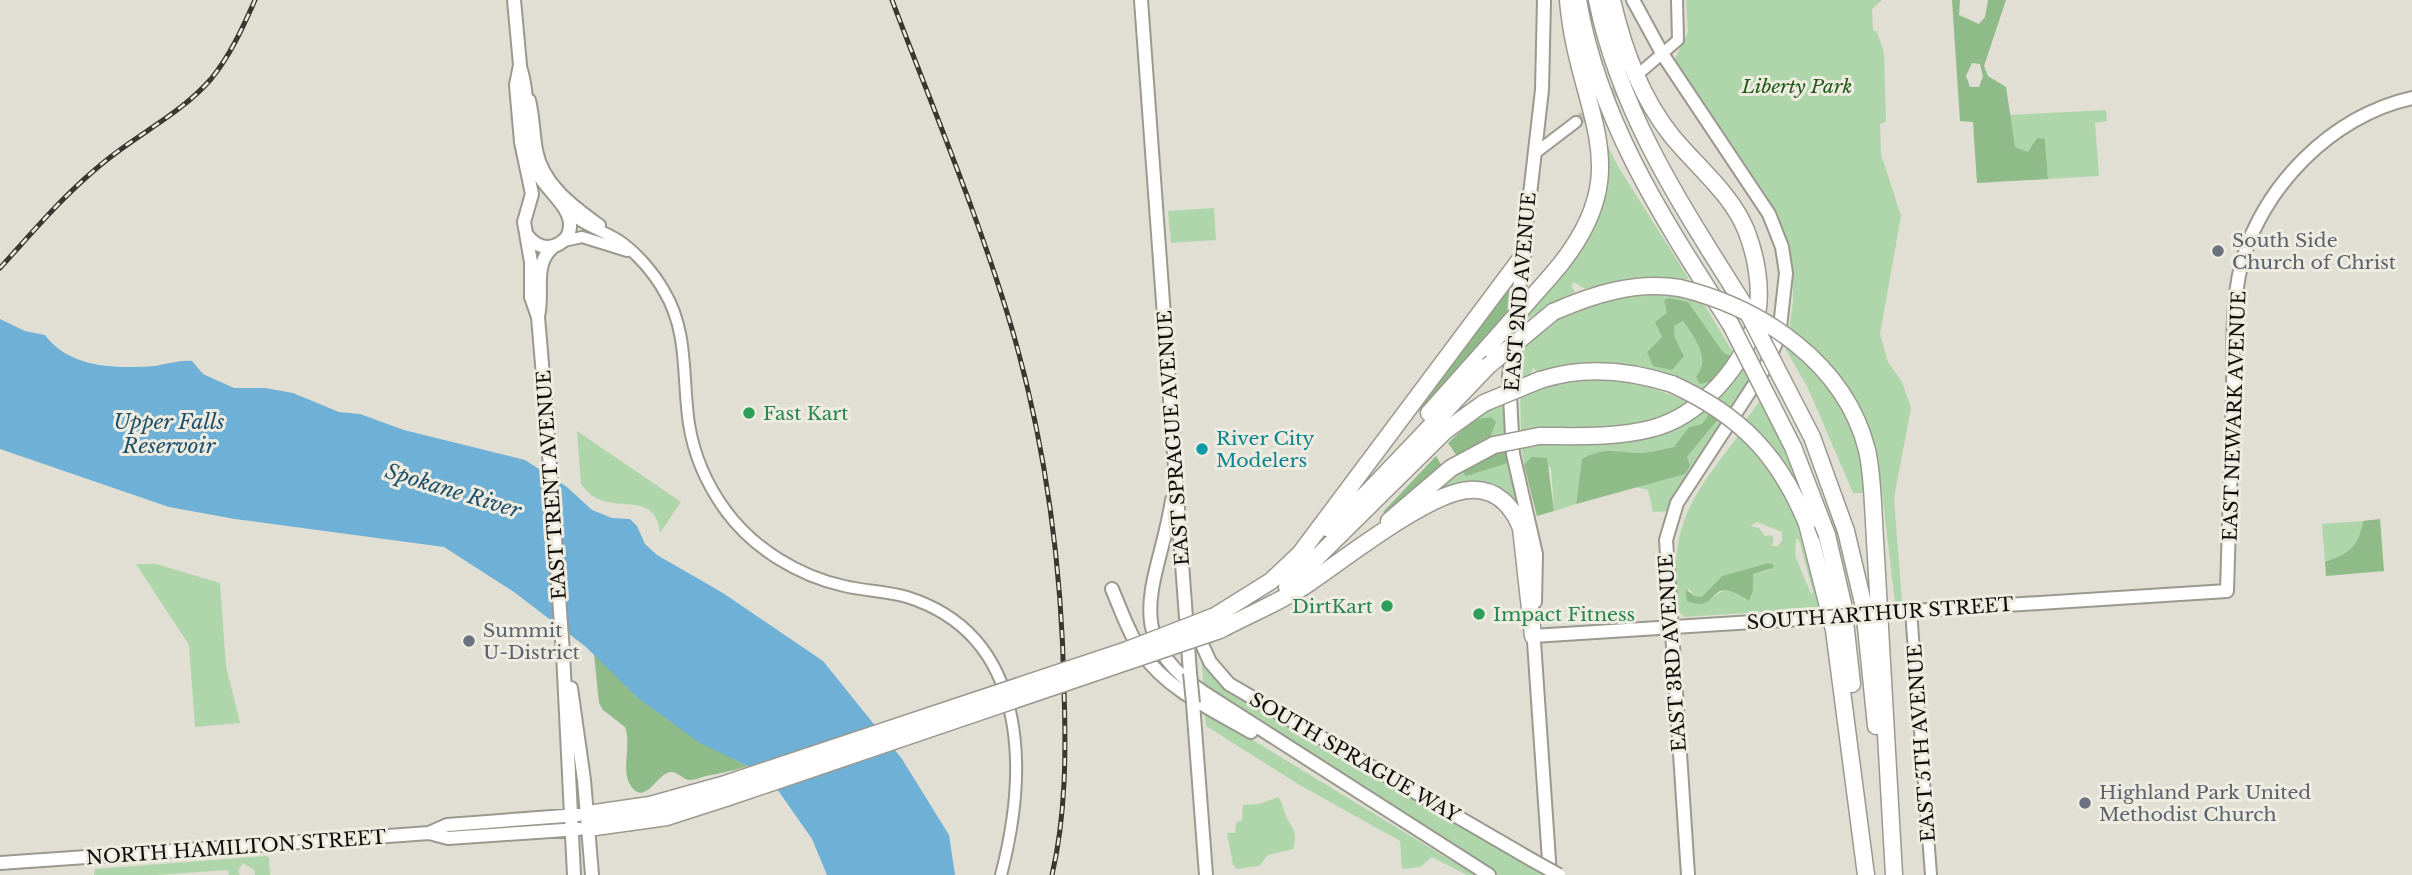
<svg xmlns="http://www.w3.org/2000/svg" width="2412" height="875" viewBox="0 0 2412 875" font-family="'Libre Baskerville',serif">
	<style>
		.green { fill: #aed6aa; fill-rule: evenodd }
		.forest { fill: #8ebb88; fill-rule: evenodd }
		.water { fill: #6fb0d6 }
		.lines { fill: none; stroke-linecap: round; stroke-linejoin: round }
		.minor-tunnel { stroke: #c1bfb5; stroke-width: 10; stroke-dasharray: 10 5; stroke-linecap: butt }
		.minor-casing { stroke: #9b998f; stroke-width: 14 }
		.major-casing { stroke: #9b998f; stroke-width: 16 }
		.highway-casing { stroke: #9b998f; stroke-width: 19 }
		.minor { stroke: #fff; stroke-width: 10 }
		.major { stroke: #fff; stroke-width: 12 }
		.highway { stroke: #fff; stroke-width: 16 }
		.rail-casing { stroke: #383732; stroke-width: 5 }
		.rail { stroke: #eeece0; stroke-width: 2.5; stroke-dasharray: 8; stroke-linecap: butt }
		.major-bridge-casing { stroke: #9b998f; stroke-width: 16; stroke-linecap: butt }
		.highway-bridge-casing { stroke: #9b998f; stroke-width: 19; stroke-linecap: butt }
		.major-bridge { stroke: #fff; stroke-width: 12 }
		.highway-bridge { stroke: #fff; stroke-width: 16 }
		.worship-dot { fill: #6b7280; stroke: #eeece0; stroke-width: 2.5 }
		.leisure-dot { fill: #2e9e5b; stroke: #eeece0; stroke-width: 2.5 }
		.culture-dot { fill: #0f9aa8; stroke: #eeece0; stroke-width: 2.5 }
		.labels { text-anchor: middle; stroke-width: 6; stroke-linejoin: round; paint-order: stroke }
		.park-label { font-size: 19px; font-style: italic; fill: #1c5917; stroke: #eeece0 }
		.worship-label { font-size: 19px; fill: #5b616d; stroke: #eeece0; text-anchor: start }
		.street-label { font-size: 19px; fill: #0d0c09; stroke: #eeece0 }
		.leisure-label { font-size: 19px; fill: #27864d; stroke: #eeece0; text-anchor: start }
		.culture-label { font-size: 19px; fill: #0d838f; stroke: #eeece0; text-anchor: start }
		.water-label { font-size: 21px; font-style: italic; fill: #1d506b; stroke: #eeece0 }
	</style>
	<rect width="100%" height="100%" fill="#e1dfd3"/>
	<path class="green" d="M1686 0H1882L1872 9 1873 30 1877 32 1884 53 1886 122 1880 124 1881 154 1901 216 1880 334 1888 362 1902 382 1911 408 1894 498 1902 602H1895L1882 493H1853L1808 388 1786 350 1793 302V270L1784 231 1767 196 1675 59 1688 32Z
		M2106 110 2107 121 2095 123 2099 176 2048 179 2045 140 2028 152 2015 147 2008 115Z
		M1601 133 1619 168 1689 279 1635 278 1585 289 1574 282 1571 285 1575 292 1522 322 1523 315C1581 253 1619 225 1601 133Z
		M1214 208 1216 240 1171 243 1168 211Z
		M1662 292 1700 297 1735 356 1707 393 1681 381 1538 374 1533 367 1531 375 1521 378 1522 341C1572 308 1601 296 1662 292ZM1688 302 1723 352 1732 357 1702 370 1703 351 1683 321 1674 325 1675 338 1684 356 1647 352 1662 337 1667 313Z
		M1742 366 1751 382 1732 409 1717 399Z
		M1604 380 1641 384 1695 404 1654 424 1521 433 1520 395 1569 382Z
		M1761 399 1797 479 1746 420Z
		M1505 401V436L1488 442 1489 435 1473 420Z
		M1706 407 1711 411 1702 424 1689 427 1674 447C1663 449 1650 453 1639 453 1617 452 1603 447 1582 459L1576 504 1554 511 1551 468 1531 457 1524 465 1521 444 1599 441Z
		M1720 417 1725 421 1669 511 1653 512 1648 490 1636 487 1685 473 1687 457Z
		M577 431 681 502 660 533C656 493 621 510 598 499 591 496 586 490 581 484Z
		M1740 433 1770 467 1793 510 1820 608 1684 617C1675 609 1676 599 1676 587 1672 515 1700 488 1740 433ZM1757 522 1782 532V540L1778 546H1772L1774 538 1770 535 1765 536 1759 528 1750 526ZM1796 539 1799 540 1813 592 1811 594 1795 555ZM1768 563 1769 570 1753 574V590L1746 600C1730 585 1721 589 1706 603L1684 592 1689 589 1695 596 1703 597 1722 576Z
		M1508 463 1521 514 1501 492 1420 502 1461 470 1466 475Z
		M2363 521C2358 547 2350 553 2325 562L2322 524Z
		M136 564H156L220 583 226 666 240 723 195 727 189 645Z
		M1201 658 1210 670 1543 875H1496L1479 865 1204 688Z
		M1205 711 1445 857 1477 875H1467L1432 857 1420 867 1402 869 1400 841 1298 784 1206 726Z
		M1278 797C1283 803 1282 806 1285 813 1290 828 1299 828 1293 849L1268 855 1259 866 1237 869 1233 865 1227 833H1235L1236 823 1242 820 1243 805 1259 804Z
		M266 856 269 858 270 875H255L254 870 243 863 238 871 240 875H229L228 870 156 875H94L95 869Z"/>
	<path class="forest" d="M1952 0H1960L1959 15 1979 24 1985 17 1988 0H2006L1984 66 1988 76 2006 87 2015 147 2028 152 2037 138 2045 139 2048 179 1977 183 1973 122 1960 121ZM1972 63 1980 64 1983 76 1979 87H1970L1966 76Z
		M1510 282 1507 317 1414 416 1413 412Z
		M1669 298 1688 302 1723 352 1732 357 1717 380 1700 384 1696 377C1712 357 1694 338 1683 321L1674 326 1675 338 1684 356 1672 370 1653 366 1647 352 1662 337 1655 322 1667 313 1664 300Z
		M1711 411 1720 417 1687 457 1690 466 1685 474 1576 504 1582 459C1603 447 1616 452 1639 453 1650 453 1663 449 1674 447L1689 427 1702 424Z
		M1491 417 1496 422 1488 442 1457 456 1448 443 1473 420Z
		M1506 448 1508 463 1466 476 1461 470Z
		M1436 456 1443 468 1385 513 1383 512Z
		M1531 457 1547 458 1554 511 1537 516 1524 465Z
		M2380 519 2384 571 2326 576 2325 562C2350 553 2358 547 2363 521Z
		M1768 563 1774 565 1773 568 1753 574V590L1749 601C1705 571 1722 615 1687 601L1685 589 1695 596 1702 597 1722 576Z
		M594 654C642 702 687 736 748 766 734 771 720 773 706 776 701 777 696 780 690 780 683 780 679 772 671 772 658 772 645 807 631 786 620 771 632 745 625 727L603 710 599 703Z"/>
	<path class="water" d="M0 319 25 331 45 335C69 368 116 369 155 366 168 364 179 360 192 361L203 374 234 388H265L293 393 339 412 360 414 404 430 525 460 567 487 592 510 612 518 630 519 637 526 645 544 657 555 723 593 823 661 902 759 949 835 955 875H827L812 839 775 786 748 766 700 743 638 698 586 647 514 592 444 547 235 519 169 507 0 449Z"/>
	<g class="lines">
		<path class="minor-tunnel" d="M1576 122 1641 72"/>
		<defs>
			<path id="minor" d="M1643 70 1678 40 1677 0
				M530 100C534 116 534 133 537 150 543 184 574 206 600 225
				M1534 154 1576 122
				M568 211C583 225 601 230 618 240 636 252 654 273 664 291 689 332 682 379 689 424 694 456 707 485 726 511 754 549 799 576 844 586 865 591 886 591 907 597 1030 636 1028 772 1001 875
				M564 241 582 237 627 251
				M1911 611 1931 875"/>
			<path id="major" d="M514 0 520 65 516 85 521 142 532 194 524 222 531 262V297L538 317 546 411 563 653 574 875
				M1141 0 1190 673
				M1633 0 1663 55 1769 214 1782 247 1786 273 1779 336 1765 368 1677 503 1666 540 1688 875
				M520 67C531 99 523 136 535 168 544 192 581 210 567 237 555 251 538 250 527 235
				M538 316C544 293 532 265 553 247
				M1172 500C1160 580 1116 634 1203 692L1489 875
				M1112 589C1121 610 1129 634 1142 653 1168 690 1213 710 1251 732
				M1535 602 1536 554 1513 454 1509 377 1542 90 1544 0
				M1897 612 2227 591C2229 525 2231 459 2233 393 2234 351 2231 307 2241 266 2261 187 2333 115 2412 98
				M1533 627 1550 875
				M1195 629 1210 662 1229 684 1532 860
				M1533 636 1815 618
				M571 688 584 780 592 875
				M1193 703 1206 875
				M429 833 448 838 579 829
				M0 863 402 835 429 833 447 825 578 815"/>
			<path id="highway" d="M1578 0C1599 123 1665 222 1731 325
				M1597 0C1620 115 1685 211 1746 308
				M1549 278C1645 170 1578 118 1568 0
				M1553 312C1594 294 1635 281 1680 288
				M1540 380C1583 366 1629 370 1672 384
				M1429 413 1487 348
				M1539 436C1575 436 1614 438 1650 429 1700 417 1747 364 1757 314 1762 288 1756 255 1746 230 1731 193 1696 166 1671 135 1640 96 1623 48 1612 0
				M1873 504 1894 875
				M1389 521 1451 468 1494 445
				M1807 524 1834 630 1866 875
				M1327 528 1367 493 1488 366
				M1846 531 1864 607 1876 726
				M1827 535 1843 604 1852 684
				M1299 555 1522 257
				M1287 587 1445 431 1484 403
				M1215 616 1271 581 1306 548
				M1220 630C1248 615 1280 602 1306 585 1342 561 1429 492 1469 490 1496 488 1512 505 1521 528L1533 636
				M588 814 650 805 722 785
				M588 828 667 817 726 798"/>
		</defs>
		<use href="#minor" class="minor-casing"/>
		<use href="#major" class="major-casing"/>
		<use href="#highway" class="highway-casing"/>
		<use href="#minor" class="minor"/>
		<use href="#major" class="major"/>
		<use href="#highway" class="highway"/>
		<defs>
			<path id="rail" d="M892 0C933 109 979 217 1012 329 1046 446 1062 569 1064 690 1066 751 1066 815 1052 875
				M0 268C31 234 61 198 97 168 133 136 179 116 211 79 230 56 243 27 255 0"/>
		</defs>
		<use href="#rail" class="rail-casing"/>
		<use href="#rail" class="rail"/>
		<defs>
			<path id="major-bridge" d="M1815 618 1897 612
				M1190 673 1193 703
				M1532 860 1559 875"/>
			<path id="highway-bridge" d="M1680 288C1762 308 1845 363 1867 450 1871 468 1872 486 1873 504
				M1748 313 1812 437 1846 531
				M1731 325 1793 447 1827 535
				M1487 348 1549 278
				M1488 366 1553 312
				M1672 384C1740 415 1779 455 1807 524
				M1484 403 1540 380
				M1494 445 1539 436
				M722 785 1127 650 1215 616
				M726 798 1220 630"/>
		</defs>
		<use href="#major-bridge" class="major-bridge-casing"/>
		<use href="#highway-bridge" class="highway-bridge-casing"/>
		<use href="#major-bridge" class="major-bridge"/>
		<use href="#highway-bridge" class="highway-bridge"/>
	</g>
	<g class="worship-dot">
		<circle cx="2218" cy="251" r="7"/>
		<circle cx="469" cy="641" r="7"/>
		<circle cx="2085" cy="803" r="7"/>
	</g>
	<g class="leisure-dot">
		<circle cx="749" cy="413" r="7"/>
		<circle cx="1387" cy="606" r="7"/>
		<circle cx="1479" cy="614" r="7"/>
	</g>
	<circle class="culture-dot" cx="1202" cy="449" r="7"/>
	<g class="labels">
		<g class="park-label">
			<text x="1797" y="93">Liberty Park</text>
		</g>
		<g class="worship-label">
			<text x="2232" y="247">South Side<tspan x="2232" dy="22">Church of Christ</tspan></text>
			<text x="483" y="637">Summit<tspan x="483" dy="22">U-District</tspan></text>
			<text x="2099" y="799">Highland Park United<tspan x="2099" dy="22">Methodist Church</tspan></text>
		</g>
		<g class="street-label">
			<text transform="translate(1520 292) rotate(-85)" y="7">EAST 2ND AVENUE</text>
			<text transform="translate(2234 416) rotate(-88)" y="7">EAST NEWARK AVENUE</text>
			<text transform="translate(1173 438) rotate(-94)" y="7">EAST SPRAGUE AVENUE</text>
			<text transform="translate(551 485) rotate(-94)" y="7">EAST TRENT AVENUE</text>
			<text transform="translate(1880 613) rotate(-4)" y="7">SOUTH ARTHUR STREET</text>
			<text transform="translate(1672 653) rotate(-94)" y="7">EAST 3RD AVENUE</text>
			<text transform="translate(1921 743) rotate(-94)" y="7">EAST 5TH AVENUE</text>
			<text transform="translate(1355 757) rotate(30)" y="7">SOUTH SPRAGUE WAY</text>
			<text transform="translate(236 847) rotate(-4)" y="7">NORTH HAMILTON STREET</text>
		</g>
		<g class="leisure-label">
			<text x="763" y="420">Fast Kart</text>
			<text x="1373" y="613" text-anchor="end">DirtKart</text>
			<text x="1493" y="621">Impact Fitness</text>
		</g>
		<g class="culture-label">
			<text x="1216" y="445">River City<tspan x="1216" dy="22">Modelers</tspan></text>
		</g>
		<g class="water-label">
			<text x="169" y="429">Upper Falls<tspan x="169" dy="24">Reservoir</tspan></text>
			<text transform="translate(453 491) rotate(17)" y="7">Spokane River</text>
		</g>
	</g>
</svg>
